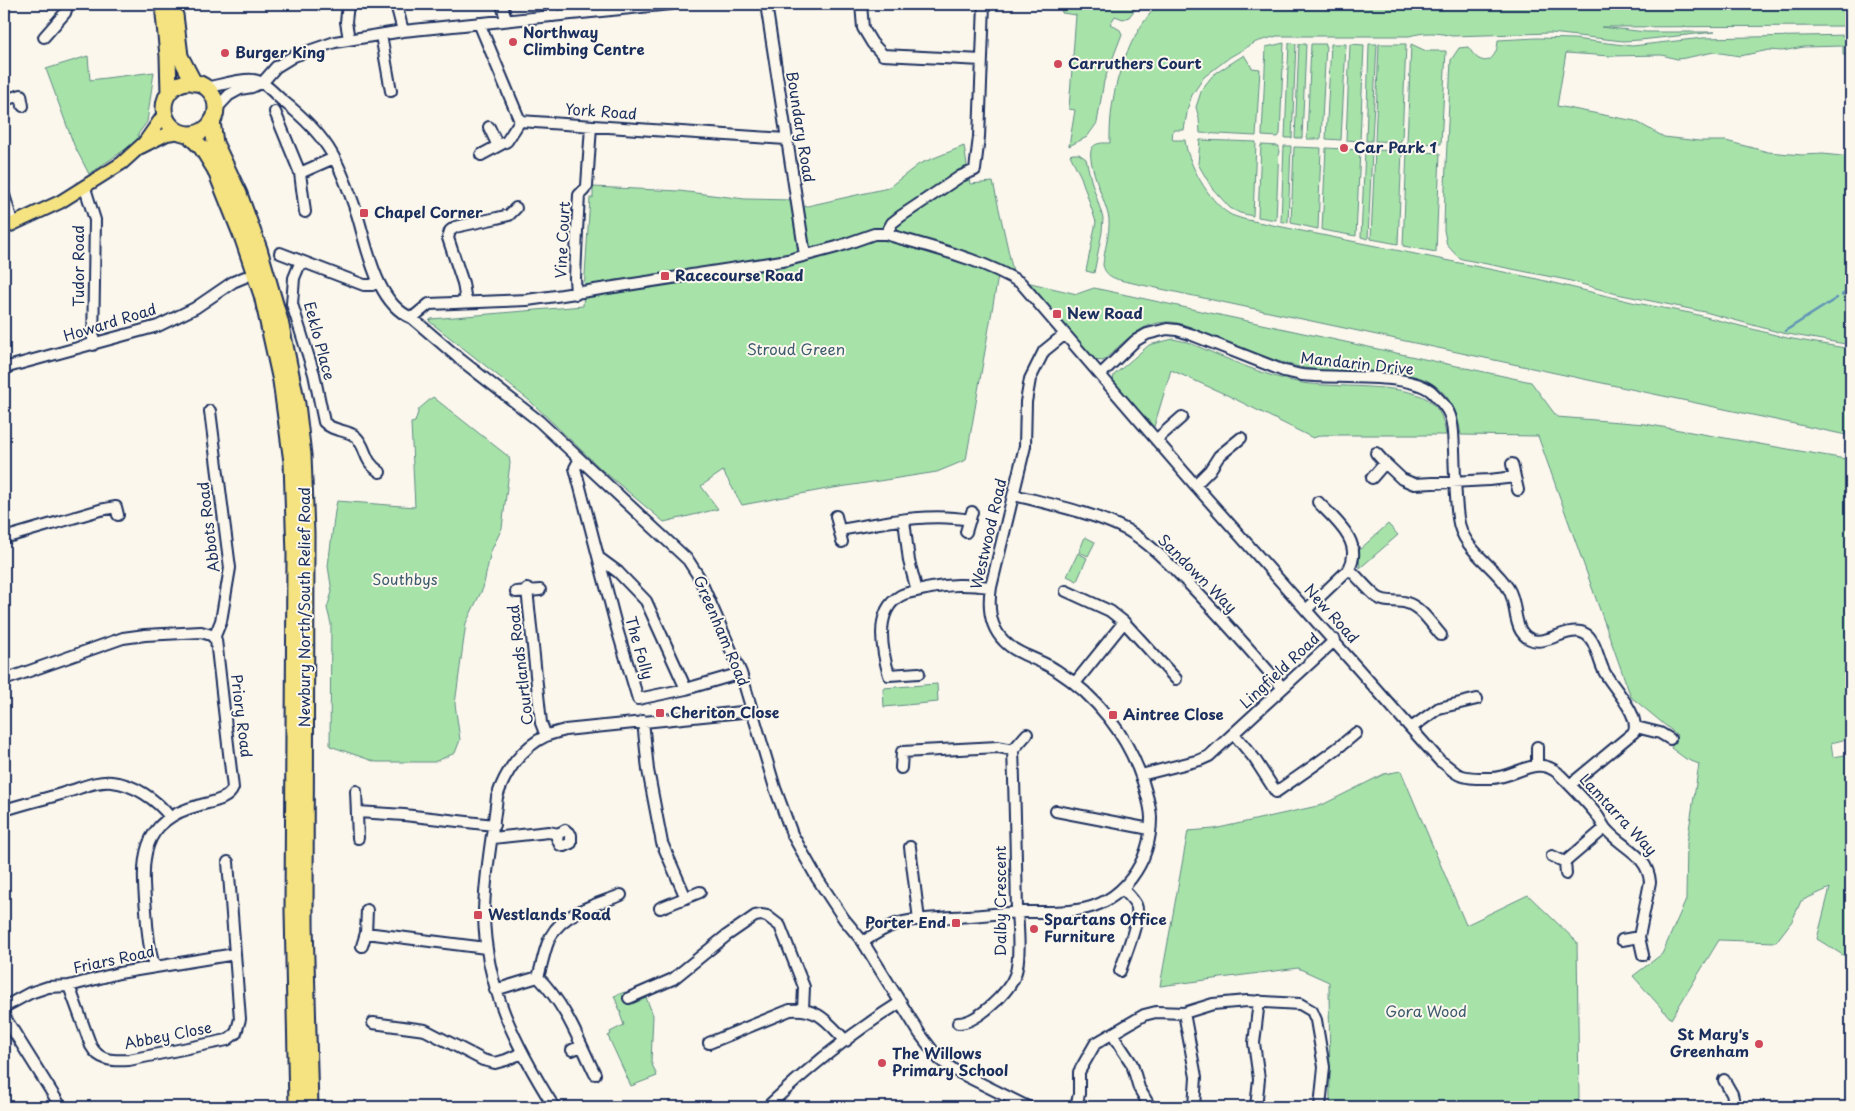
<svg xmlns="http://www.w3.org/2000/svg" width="1855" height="1111" viewBox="0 0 1855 1111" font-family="'Playpen Sans',sans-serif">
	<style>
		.green { fill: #a7e3a9; stroke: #618984 }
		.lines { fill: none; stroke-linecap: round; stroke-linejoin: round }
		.stream { stroke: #6093b6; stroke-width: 2.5 }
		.minor-casing { stroke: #1b2f5e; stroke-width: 14 }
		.major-casing { stroke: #1b2f5e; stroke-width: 16 }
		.highway-casing { stroke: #1b2f5e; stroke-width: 19 }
		.minor { stroke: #fbf7ec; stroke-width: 10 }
		.major { stroke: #f5e382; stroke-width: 12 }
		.highway { stroke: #f5e382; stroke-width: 15 }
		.poi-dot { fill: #d1495b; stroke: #fbf7ec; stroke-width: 2 }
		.labels { text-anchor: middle; stroke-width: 4; stroke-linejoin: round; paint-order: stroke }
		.poi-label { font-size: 15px; font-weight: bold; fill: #1b2f5e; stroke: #fbf7ec; text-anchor: start }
		.street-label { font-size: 15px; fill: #1b2f5e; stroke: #fbf7ec }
		.park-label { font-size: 15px; fill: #3e5c71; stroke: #fbf7ec }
	</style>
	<rect width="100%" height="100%" fill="#fbf7ec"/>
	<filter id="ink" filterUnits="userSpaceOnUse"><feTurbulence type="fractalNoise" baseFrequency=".02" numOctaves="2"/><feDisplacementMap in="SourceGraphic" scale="10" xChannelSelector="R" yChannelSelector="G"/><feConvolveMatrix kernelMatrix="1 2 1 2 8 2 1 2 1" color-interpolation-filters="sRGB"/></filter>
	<g filter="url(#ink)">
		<path class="green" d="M1061 4H1139L1129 17 1123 19 1115 16 1110 24 1120 30 1122 34 1104 81 1097 123 1087 137 1069 146 1075 110 1069 109 1076 15 1062 13Z
			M1158 4H1851V26L1601 27 1646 32H1715L1640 40 1623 41 1551 33 1452 36C1437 32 1424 32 1409 36H1277L1256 42 1230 57 1204 77 1192 95 1188 107 1184 130H1173L1172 139 1173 140H1185C1187 162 1209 201 1228 213 1232 216 1238 217 1243 219L1533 278 1636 303 1690 313 1787 338 1851 349V436L1133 283C1120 280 1106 279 1103 265 1104 250 1110 234 1109 219 1107 204 1085 160 1092 148 1096 142 1104 143 1110 143 1109 92 1124 42 1158 4Z
			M1851 35V55H1843V46L1804 47 1782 51 1769 50 1740 56 1714 52 1685 58 1677 59 1662 55 1610 56 1566 53 1557 106 1635 121 1664 137 1699 141H1726L1768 152 1802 155 1823 154 1851 157V345L1782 333 1705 312 1617 294 1567 280 1462 259 1457 256 1447 245 1444 230 1445 186 1451 60 1459 48 1468 47C1471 51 1475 57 1479 59 1492 66 1498 50 1498 40L1537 38 1574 39 1632 46 1703 38Z
			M1284 43 1280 134 1278 137 1262 136 1266 47Z
			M1289 43 1296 44 1292 138H1285Z
			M1299 44H1306L1302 138H1295Z
			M1311 44H1326L1321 139H1307Z
			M1331 44H1346L1341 140 1326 139Z
			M1350 44 1364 45 1360 141 1346 140Z
			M1369 44H1377L1372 141H1366Z
			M1379 44H1406L1402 139 1400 142 1375 141Z
			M1411 44 1426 51H1446L1441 144 1407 143Z
			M1244 55 1252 68 1260 69 1256 136 1200 133 1199 118 1196 107 1202 89 1213 75Z
			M88 56 90 80 154 72 147 122 138 134 139 140 89 174 74 145 46 69Z
			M1200 140 1256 142 1253 216 1240 213 1230 208 1212 188 1198 164Z
			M1261 145 1279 146 1276 220 1258 217Z
			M964 146 970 184 993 182 1013 272 998 276 966 460 937 472 827 489 742 505 723 471 701 486 718 509 664 522 601 469 530 401 429 321 431 319 583 306 590 198H593V187L679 191 745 199 793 200 794 209 888 188 919 164Z
			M1284 146H1291L1288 223 1281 221Z
			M1294 147 1321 148 1318 229 1291 223Z
			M1326 148 1360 150 1356 236 1322 230Z
			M1365 150H1372L1368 239 1361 237Z
			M1375 150 1402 151 1398 244 1371 239Z
			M1407 151 1440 153 1436 252 1403 246Z
			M1073 154H1079L1086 159 1091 180 1103 218 1102 232 1094 273 1086 271 1096 222 1081 177 1070 155Z
			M1022 281 1077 294 1094 288 1531 382 1557 417 1645 424 1851 460V738L1831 743 1833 757 1851 754V960L1817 939 1830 888 1801 901 1792 921 1776 942 1719 940 1671 1019 1633 976 1662 954 1686 900 1687 843 1699 764 1686 759 1671 748 1677 735 1631 697 1538 436 1461 435C1457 410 1450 393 1426 380 1411 373 1391 374 1374 373 1347 372 1321 372 1295 366 1267 359 1239 347 1213 336 1199 331 1185 323 1170 322 1141 321 1122 344 1103 361L1094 360Z
			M1173 339 1187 342C1224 357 1262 376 1302 383 1333 388 1403 383 1427 399 1441 410 1443 418 1446 435H1322L1313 438 1227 395 1171 370 1153 430 1113 381 1114 375 1149 345Z
			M433 397 509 457 510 463 502 528 491 551 483 588 466 623 455 704 460 740 455 753 434 762H376L330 746 331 624 327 608 332 592 328 566 335 511 337 501 415 507 411 423 415 422 419 409Z
			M1388 524 1398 535 1360 568 1358 551Z
			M1085 537 1095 542 1088 556 1079 552Z
			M1078 553 1087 558 1077 581 1067 576Z
			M937 684 938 702 884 707 883 688Z
			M1401 771 1466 925 1528 895 1577 942 1579 1098 1575 1107H1344L1330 1102 1329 982 1298 968 1160 986 1188 831 1214 829 1322 805 1384 774Z
			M625 992 630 1004 645 995 653 1015 651 1062 657 1076 631 1086 608 1036 611 1034 610 1032 624 1025 620 1014 621 1013 614 996Z"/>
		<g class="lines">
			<path class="stream" d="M1842 295 1851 289
				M1785 331 1837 298"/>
			<defs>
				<path id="minor" d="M348 4 346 22 349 39
					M396 4 403 31
					M502 4 506 20
					M551 4 553 16
					M766 4 805 255
					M861 4 863 28 872 43 883 55 982 60
					M479 23 520 121
					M381 35 391 91
					M44 37 65 13 68 4
					M205 88C217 86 243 78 253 80 266 82 274 94 283 101 302 116 320 133 332 154 343 173 350 193 357 214 367 246 376 304 412 318L461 360 539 421 688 560 699 577 741 673 775 788 792 834 817 878 844 919 863 942 920 1034 939 1059 954 1070 1028 1107
					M4 100 21 95 23 106
					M215 110 229 95 240 89 252 87 263 82 276 67 294 56 335 42 403 31 671 4
					M275 112 300 173 305 212
					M520 121 786 139
					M489 127 498 146
					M481 155 507 141 520 121
					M300 173 334 158
					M587 186 591 126
					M85 188 95 220 93 345
					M4 195 13 224
					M886 234 892 223 901 216 961 176 975 170 979 137 984 4
					M280 253 364 285H372L378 281
					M301 261 294 278 292 304 314 374 324 422C333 432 347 429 356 437 368 449 362 460 380 472
					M576 294 575 278 577 231 579 195 584 190
					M466 302 463 283 448 238 450 231 455 227 497 218 509 215 516 208
					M412 318 429 304 527 300 556 296 788 260 837 247 874 234H886C932 248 980 258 1021 283L1195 485 1440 761C1446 764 1450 769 1456 773 1464 779 1481 778 1491 778 1515 778 1536 754 1558 773
					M4 368 158 326 195 308 233 282 245 277
					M1101 374 1135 341 1147 334 1167 329 1177 330 1190 334 1284 371C1290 372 1296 374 1302 375 1333 379 1410 372 1432 392 1439 399 1447 407 1450 416 1454 427 1453 439 1454 450 1455 473 1455 496 1458 518 1462 550 1493 564 1508 588 1517 602 1513 618 1521 631 1537 655 1561 627 1581 632 1584 633 1588 635 1590 638 1597 646 1599 663 1605 673 1613 688 1640 714 1634 732L1570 785
					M210 411 230 568 221 621 214 638
					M1156 440 1182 417
					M580 459 575 468 617 629 638 699 686 689 741 673
					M1385 463 1402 479 1414 484 1489 480 1515 477
					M1512 464 1518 490
					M1372 478 1385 463 1376 453
					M1195 485 1210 470 1219 456 1241 438
					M1014 495C1049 504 1095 513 1127 530 1151 544 1171 566 1190 585 1222 618 1252 652 1282 687
					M836 516 842 542
					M904 520 909 561 917 591
					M839 530C882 523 927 512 970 520
					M966 532 972 512
					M4 538 100 510 116 507 118 515
					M599 558 618 572 646 601 686 689
					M1349 569C1359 578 1367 589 1377 597 1386 604 1397 599 1407 603 1421 607 1432 625 1441 635
					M527 589 541 723 546 736
					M1066 591 1110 611 1124 622 1176 679
					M516 592 540 590
					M1307 609 1349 569C1364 542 1335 520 1318 502
					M919 673 889 675C882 651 874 611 900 596 906 592 918 591 926 589 950 584 966 584 991 587
					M4 680 123 638 145 635 201 632 211 635 216 640 233 788C228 801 209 802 197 806 140 821 141 860 146 910 147 929 149 948 154 967
					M1075 683 1124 622
					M643 721 648 770 662 843 686 898
					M1636 727 1660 733 1670 739
					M1411 728 1439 708 1477 699
					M1234 734 1254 758 1276 792C1303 773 1331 755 1356 733
					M1537 747V765
					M1013 750 1027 734
					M901 768 902 752 998 747 1013 750C1015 803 1016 857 1017 911 1018 928 1021 959 1015 975 1009 992 977 1023 958 1023
					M1141 775 1200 760 1209 756 1335 640
					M1560 775C1572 787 1586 801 1597 815 1600 819 1602 824 1605 828 1620 847 1648 854 1650 882L1639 937 1643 955
					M356 791 358 838
					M11 808C30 802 49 798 67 792 81 788 98 780 112 782 134 784 157 800 170 817
					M1056 811 1150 829
					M358 812 404 815 494 825
					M493 838 549 832 558 834 565 830 571 835V843L564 846 560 845 557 838 558 834
					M910 847 919 920
					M1552 856 1565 862 1605 828
					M1565 862 1566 874
					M660 908 700 892
					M366 933 486 948
					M1622 940 1639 937
					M863 942C873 935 884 928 896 924 914 918 934 919 952 917 976 916 1000 913 1024 912 1042 912 1060 913 1077 910 1123 904 1151 862 1151 818 1151 806 1146 793 1143 782 1128 736 1097 696 1056 670 1040 659 1017 655 1004 641 990 627 988 606 991 587L1025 446 1026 402 1030 379 1044 351 1065 334
					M362 946 366 933 367 910
					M1120 971C1124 958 1142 917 1136 905 1133 899 1127 894 1123 889
					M538 977C567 1007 577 1037 595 1074
					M69 986 91 1046C99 1061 113 1061 129 1060L227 1040 236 1033 240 1019 228 862
					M495 990 538 977C542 966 545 945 551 936 564 912 598 904 621 895
					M629 998 673 979 726 936 755 916 761 915 767 916 780 926 804 987 803 1009
					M4 1007 30 993 48 987 69 986 119 973 235 954
					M1184 1013 1196 1077 1194 1107
					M4 1016 61 1107
					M373 1023 425 1030 483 1060 495 1063 506 1060 522 1053
					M1112 1034 1132 1064 1139 1088 1150 1107
					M709 1043 790 1010C819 1007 828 1023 846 1041
					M572 1050 581 1046
					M1724 1080 1732 1094 1735 1107
					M554 1107C516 1046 485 987 484 914 484 877 493 834 497 797 505 772 522 747 546 736 552 733 559 732 565 730L752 711
					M767 1107C808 1068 853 1032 901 1002
					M1076 1107 1079 1094V1072L1095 1044 1103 1039 1144 1015 1156 1012 1184 1013 1213 1004 1247 1001 1300 1004 1312 1011 1316 1020 1324 1067 1320 1107
					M1256 1107 1259 1079 1254 1043 1259 1001"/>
				<path id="major" d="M141 147 167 134 180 132
					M4 228 60 202 122 163 144 143 165 113"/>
				<path id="highway" d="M163 4 168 56 169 93
					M175 15 180 56 194 83
					M164 108a26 26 0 1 1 52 0a26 26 0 1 1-52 0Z
					M212 121 215 143 239 194 259 249 280 321 297 404 303 455 306 533 305 924 310 1107
					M188 134 202 148 215 169 243 239 262 295 281 381 292 462 295 555 293 911 297 1107"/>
			</defs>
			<use href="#minor" class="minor-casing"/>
			<use href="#major" class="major-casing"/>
			<use href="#highway" class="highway-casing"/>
			<use href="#minor" class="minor"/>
			<use href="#major" class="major"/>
			<use href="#highway" class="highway"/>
		</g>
	</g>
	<g class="poi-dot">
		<circle cx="513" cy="42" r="5"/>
		<circle cx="225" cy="53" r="5"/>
		<circle cx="1058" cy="64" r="5"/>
		<circle cx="1344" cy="148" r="5"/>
		<rect x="359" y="208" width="10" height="10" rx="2.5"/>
		<rect x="660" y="271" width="10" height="10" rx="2.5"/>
		<rect x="1052" y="309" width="10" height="10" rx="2.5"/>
		<rect x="655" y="708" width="10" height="10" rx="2.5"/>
		<rect x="1108" y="710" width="10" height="10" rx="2.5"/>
		<rect x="473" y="910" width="10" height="10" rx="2.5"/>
		<rect x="951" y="918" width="10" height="10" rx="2.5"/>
		<circle cx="1034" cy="929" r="5"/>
		<circle cx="1759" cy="1044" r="5"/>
		<circle cx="882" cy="1063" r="5"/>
	</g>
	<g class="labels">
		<g class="poi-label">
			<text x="523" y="38">Northway<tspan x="523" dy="17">Climbing Centre</tspan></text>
			<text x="235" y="58">Burger King</text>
			<text x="1068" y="69">Carruthers Court</text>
			<text x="1354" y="153">Car Park 1</text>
			<text x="374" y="218">Chapel Corner</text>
			<text x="675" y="281">Racecourse Road</text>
			<text x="1067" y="319">New Road</text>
			<text x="670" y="718">Cheriton Close</text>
			<text x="1123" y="720">Aintree Close</text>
			<text x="488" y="920">Westlands Road</text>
			<text x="1044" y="925">Spartans Office<tspan x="1044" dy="17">Furniture</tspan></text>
			<text x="946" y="928" text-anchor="end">Porter End</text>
			<text x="1749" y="1040" text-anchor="end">St Mary's<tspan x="1749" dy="17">Greenham</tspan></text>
			<text x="892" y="1059">The Willows<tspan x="892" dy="17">Primary School</tspan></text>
		</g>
		<g class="street-label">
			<text transform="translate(601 112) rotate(4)" y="5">York Road</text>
			<text transform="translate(800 127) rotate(81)" y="5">Boundary Road</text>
			<text transform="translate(563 240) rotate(-87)" y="5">Vine Court</text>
			<text transform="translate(79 266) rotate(-90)" y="5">Tudor Road</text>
			<text transform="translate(110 323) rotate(-17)" y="5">Howard Road</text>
			<text transform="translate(319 341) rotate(75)" y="5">Eeklo Place</text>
			<text transform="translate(1357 364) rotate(6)" y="5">Mandarin Drive</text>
			<text transform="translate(209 527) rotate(-97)" y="5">Abbots Road</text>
			<text transform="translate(989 534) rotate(-77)" y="5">Westwood Road</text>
			<text transform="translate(1197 574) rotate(45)" y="5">Sandown Way</text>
			<text transform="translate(305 607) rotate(-90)" y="5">Newbury North/South Relief Road</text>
			<text transform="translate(1331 614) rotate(48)" y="5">New Road</text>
			<text transform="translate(721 631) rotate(67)" y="5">Greenham Road</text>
			<text transform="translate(639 648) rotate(74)" y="5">The Folly</text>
			<text transform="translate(521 665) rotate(-97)" y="5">Courtlands Road</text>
			<text transform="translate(1280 671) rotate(-43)" y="5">Lingfield Road</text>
			<text transform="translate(241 716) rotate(83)" y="5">Priory Road</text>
			<text transform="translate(1618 815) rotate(47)" y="5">Lamtarra Way</text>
			<text transform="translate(1001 901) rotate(-90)" y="5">Dalby Crescent</text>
			<text transform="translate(114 960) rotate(-12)" y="5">Friars Road</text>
			<text transform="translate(168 1036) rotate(-11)" y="5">Abbey Close</text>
		</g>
		<g class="park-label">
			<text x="796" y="355">Stroud Green</text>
			<text x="405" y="585">Southbys</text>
			<text x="1426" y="1017">Gora Wood</text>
		</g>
	</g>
	<rect width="1855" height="1111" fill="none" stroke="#fbf7ec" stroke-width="20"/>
	<rect x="10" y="10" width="1835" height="1091" fill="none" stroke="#1b2f5e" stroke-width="2" filter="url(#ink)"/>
</svg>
